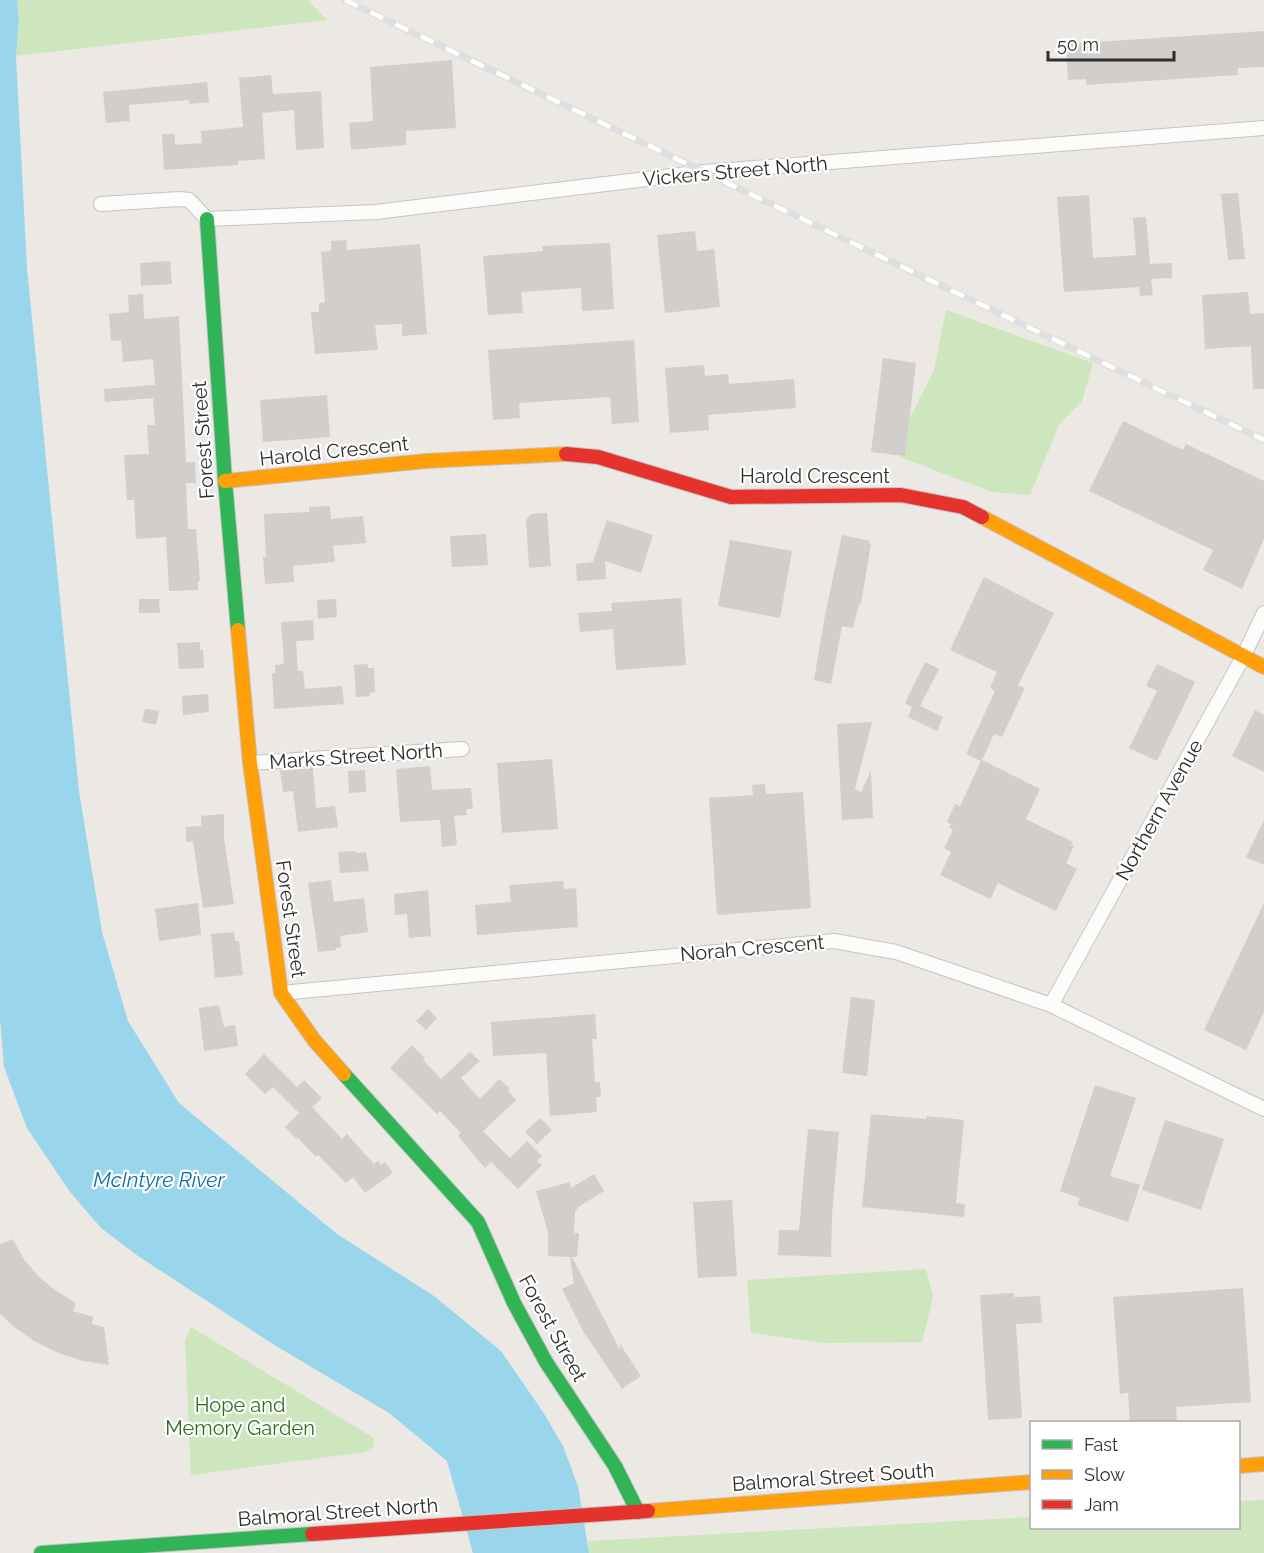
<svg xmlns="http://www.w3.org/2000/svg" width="1264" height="1553" viewBox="0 0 1264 1553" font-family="Raleway,sans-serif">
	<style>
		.green { fill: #cee6be }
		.water { fill: #99d6ec }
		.building { fill: #d1cecb }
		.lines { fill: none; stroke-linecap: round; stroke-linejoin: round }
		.street-casing { stroke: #c5c4c5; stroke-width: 16 }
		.fast-casing { stroke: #c5c4c5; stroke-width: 16 }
		.slow-casing { stroke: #c5c4c5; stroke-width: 16 }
		.jam-casing { stroke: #c5c4c5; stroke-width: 16 }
		.street { stroke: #fcfcfb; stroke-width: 14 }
		.fast { stroke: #30b455; stroke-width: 14 }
		.slow { stroke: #ff9f0a; stroke-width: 14 }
		.jam { stroke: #e5322d; stroke-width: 14 }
		.rail-casing { stroke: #dfdfe1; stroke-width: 7 }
		.rail { stroke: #fff; stroke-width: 4.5; stroke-dasharray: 14; stroke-linecap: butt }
		.labels { text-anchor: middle; stroke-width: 4.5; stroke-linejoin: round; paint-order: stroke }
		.street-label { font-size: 20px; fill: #2e2e2e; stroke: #fff }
		.park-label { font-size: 20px; fill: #2c6e1b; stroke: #fff }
		.water-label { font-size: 21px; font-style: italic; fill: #0d6fa3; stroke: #fff }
	</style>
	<rect width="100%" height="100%" fill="#ece8e4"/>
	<path class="green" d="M17 0H308L327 20 16 56 19 17Z
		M946 310 1093 363 1082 401 1059 425 1030 495 992 492 900 457 898 442 934 370Z
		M926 1269 933 1297 922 1342 824 1343 751 1333 747 1280Z
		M191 1327 374 1438V1446L365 1452 191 1475 185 1341Z
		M1264 1500V1553H589L588 1541 1031 1517 1032 1528H1238L1239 1501Z"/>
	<path class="water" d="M0 0H17L19 17 16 56 27 268 79 791 102 932 128 1021 179 1103 337 1234 434 1296 501 1351 543 1412 563 1446 578 1486 589 1553H473L447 1461 389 1413 276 1346 138 1256 101 1228 70 1192 27 1128 4 1067 0 1019Z"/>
	<path class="building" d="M1264 31V67L1238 68V75L1086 85V79L1068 80 1066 44Z
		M452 60 456 128 406 131V145L351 150 349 123 373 121 370 67Z
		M271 75 273 94 321 91 324 148 296 150 294 110 262 113 265 159 238 161V165L164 170 162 134H175V145L202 143 201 131 243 127 239 78Z
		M207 82 209 102 189 104V100L129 105 130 121 106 123 103 92Z
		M1238 193 1245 259 1228 260 1221 194Z
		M1089 195 1093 258 1136 255 1133 218 1146 217 1150 264 1172 263V278L1151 279 1153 295 1140 296 1139 287 1064 292 1057 197Z
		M695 231 697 251 714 249 720 307 665 313 657 235Z
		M346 240 347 250 420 244 427 334 402 336V324L375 325 378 350 315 354 311 312H319V303L325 302 321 252 331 251V241Z
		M610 243 614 309 582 311 581 288 521 292 523 313 488 315 483 256 543 251 542 246Z
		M170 261 172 284 141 286 140 263Z
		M1248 292 1250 314 1264 313V389H1253L1251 346 1205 349 1202 295Z
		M143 294 144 319 179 316 186 462H195L196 483H186L188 529H196L200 581H198V590L169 591 166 537 136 539 134 500H127L124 455 149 454 147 425H155L153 398 105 402 104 389 155 385 153 359 123 362 121 340 111 341 109 314 129 312 128 295Z
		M634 340 639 422 612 424 610 397 519 403 520 418 493 420 488 350Z
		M883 358 916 363 905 456 871 452Z
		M704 365 705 376 728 374 729 384 794 379 796 408 708 415 709 430 670 433 665 368Z
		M327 395 330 437 263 442 260 400Z
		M1123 421 1183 450 1186 444 1264 481V539L1242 589 1203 570 1213 550 1089 491Z
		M330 506 331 519 363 516 366 543 333 546 335 561 333 562 293 566 294 582 265 584 263 557H266L264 514 309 512V507Z
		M547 513 551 566 529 568 526 520 531 514Z
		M607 520 653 535 641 573 605 561 606 579 577 581 576 564 593 562Z
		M486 534 488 565 452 567 450 536Z
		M842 535 870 541 869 543 871 544 861 604H859L853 628 842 626 831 684 814 680 825 615Z
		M730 540 792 551 780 618 718 606Z
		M984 577 1054 613 1018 685 1025 688 1002 737 994 734 982 760 1040 789 1026 819 1073 842 1071 845 1074 846 1066 863 1077 869 1056 911 998 883 991 898H988L940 875 951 852 944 848 953 830 949 827 951 824 947 822 955 804 960 806 981 761 966 754 995 691 990 688 997 672 950 650Z
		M681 598 686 665 616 670 613 629 580 632 578 613 612 611 611 603Z
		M139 599H159L160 613H139Z
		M336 599 337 617 318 619 317 600Z
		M313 620 314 640 296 641 298 671H303L305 689 342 686 344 704 274 709 272 673H275V665L284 664 281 622Z
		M200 642V650H203L204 668 179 669 177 643Z
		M925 662 939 669 920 706 943 717 937 731 908 717 912 707 905 703Z
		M368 664V668H374L375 692 370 693V696L356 697 354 665Z
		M1157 664 1195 682 1157 761 1129 748 1157 691 1146 686Z
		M208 694 209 712 183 715 182 696Z
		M145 709 159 711 156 725 142 722Z
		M1255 710 1264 715V772L1232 756Z
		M872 722 855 789 861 792 871 771 873 818 842 820 837 724Z
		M552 759 558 829 502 833 497 763Z
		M430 766 432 790 471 788 473 809H466L467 815 454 816 457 845 442 847 440 820 400 822 396 769Z
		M313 768 316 808 335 806 338 827 298 832 293 791 283 792 280 770Z
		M365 770 366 792 349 793 348 771Z
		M765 784 766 794 803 792 811 908 717 915 709 798 753 795 752 785Z
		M224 814V838L234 904 203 908 193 841 186 842V827L201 826V816Z
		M1264 820V865L1246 857Z
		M355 851 356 853 366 852 369 871 340 873 338 852Z
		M331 880 334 902 364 898 368 932 340 936 341 947 336 948V950L318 952 308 883Z
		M563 881 564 889 576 888 578 927 477 935 475 905 511 902 509 885Z
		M428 890 431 936 409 938 407 914 395 915 394 894Z
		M198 903 201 935 159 941 155 909Z
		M1264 903V1012L1246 1050 1204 1030Z
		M234 932 235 941H239L243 975 215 978 211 934Z
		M851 997 875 1000 867 1076 842 1073Z
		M219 1005 224 1027 235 1025 238 1046 204 1051 199 1008Z
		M428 1009 437 1018 426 1030 416 1021Z
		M595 1014 597 1039H592L595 1082H600L601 1097H596L597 1112 550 1116 546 1053 493 1056 491 1022Z
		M412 1045 425 1058 423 1060 441 1079 470 1052 480 1061 461 1078 480 1099 499 1079 510 1089 508 1091 516 1100 483 1131 510 1158 527 1141 542 1156 537 1161 542 1165 518 1189 491 1162 485 1168 458 1136 461 1133 440 1111 437 1114 390 1068Z
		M264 1054 297 1087 304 1080 322 1098 312 1107 342 1139 347 1134 374 1164 378 1161 381 1165 385 1162 393 1173 365 1193 353 1177 346 1183 318 1155 316 1157 298 1138 296 1139 285 1127 299 1113 273 1087 265 1094 245 1074Z
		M1095 1085 1136 1098 1110 1176 1140 1185 1128 1222 1077 1205 1080 1198 1060 1191Z
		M871 1114 926 1119 927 1116 964 1120 956 1203 965 1204 964 1217 862 1207Z
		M540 1118 552 1130 537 1144 525 1132Z
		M1165 1120 1224 1139 1201 1210 1142 1190Z
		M808 1129 839 1132 832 1215 831 1257 778 1255 779 1230H799Z
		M594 1174 604 1191 577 1208 578 1210 575 1211 574 1233H579L577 1257H572L620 1350V1344L641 1376 622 1389 583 1331 562 1289 574 1283 570 1257 548 1256V1232L536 1191 570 1182 571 1188Z
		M732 1200 737 1276 698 1278 693 1202Z
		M13 1239 23 1258 38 1276 55 1290 76 1303 73 1311 93 1317 92 1324 104 1327 109 1365 83 1361 58 1353 34 1341 13 1326 0 1314V1244Z
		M1243 1288 1251 1402 1176 1407 1177 1422H1130L1128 1393 1120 1394 1113 1297Z
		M1014 1293V1297L1040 1296 1042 1323 1016 1324 1022 1418 988 1420 980 1295Z"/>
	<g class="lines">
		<defs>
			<path id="street" d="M101 204 179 199 189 200 207 219 376 212 704 172 1264 128
				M250 763 462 749
				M281 993 834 941 896 952 1051 1005 1264 1109
				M1051 1005 1243 657 1264 613"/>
			<path id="fast" d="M207 219 225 481 238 630
				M344 1074 478 1222 514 1303 546 1362 615 1466 638 1512
				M41 1553 312 1534"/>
			<path id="slow" d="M225 481 426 461 566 454
				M982 517 1264 667
				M238 630 250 763 281 993 314 1040 344 1074
				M1238 1466 1264 1464
				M648 1511 1032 1482"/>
			<path id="jam" d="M566 454 598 457 731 497 901 495 963 507 982 517
				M312 1534 648 1511"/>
		</defs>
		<use href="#street" class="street-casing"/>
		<use href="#fast" class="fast-casing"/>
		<use href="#slow" class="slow-casing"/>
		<use href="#jam" class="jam-casing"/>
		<use href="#street" class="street"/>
		<use href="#fast" class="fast"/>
		<use href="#slow" class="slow"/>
		<use href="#jam" class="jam"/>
		<defs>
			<path id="rail" d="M345 0 1264 440"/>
		</defs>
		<use href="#rail" class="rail-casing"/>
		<use href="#rail" class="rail"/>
	</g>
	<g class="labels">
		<g class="street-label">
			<text transform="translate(735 171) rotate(-5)" y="7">Vickers Street North</text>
			<text transform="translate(203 440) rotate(-94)" y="7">Forest Street</text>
			<text transform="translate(334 451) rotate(-6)" y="7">Harold Crescent</text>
			<text x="815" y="483">Harold Crescent</text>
			<text transform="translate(356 756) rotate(-4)" y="7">Marks Street North</text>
			<text transform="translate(1159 810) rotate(-61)" y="7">Northern Avenue</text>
			<text transform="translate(291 919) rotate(82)" y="7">Forest Street</text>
			<text transform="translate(752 948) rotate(-5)" y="7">Norah Crescent</text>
			<text transform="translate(553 1328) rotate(61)" y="7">Forest Street</text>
			<text transform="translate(833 1477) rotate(-4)" y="7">Balmoral Street South</text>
			<text transform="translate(338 1512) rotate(-4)" y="7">Balmoral Street North</text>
		</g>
		<g class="park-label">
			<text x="240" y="1412">Hope and<tspan x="240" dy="23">Memory Garden</tspan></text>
		</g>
		<g class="water-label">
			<text x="159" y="1187">McIntyre River</text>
		</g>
	</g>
	<rect x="1030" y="1421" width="210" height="108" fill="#ffffff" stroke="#ababab" stroke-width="1.5"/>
	<rect x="1042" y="1440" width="30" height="9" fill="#30b455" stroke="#ababab" stroke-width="1.5"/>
	<text x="1084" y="1451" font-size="18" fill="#2e2e2e">Fast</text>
	<rect x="1042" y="1470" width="30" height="9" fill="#ff9f0a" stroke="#ababab" stroke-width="1.5"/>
	<text x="1084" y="1481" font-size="18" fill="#2e2e2e">Slow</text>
	<rect x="1042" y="1500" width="30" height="9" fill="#e5322d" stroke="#ababab" stroke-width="1.5"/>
	<text x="1084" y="1511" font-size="18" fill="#2e2e2e">Jam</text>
	<path d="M1048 51v9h126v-9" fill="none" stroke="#2e2e2e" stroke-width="3"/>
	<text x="1057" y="51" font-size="18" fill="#2e2e2e" stroke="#ffffff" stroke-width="4.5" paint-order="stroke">50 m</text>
</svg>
